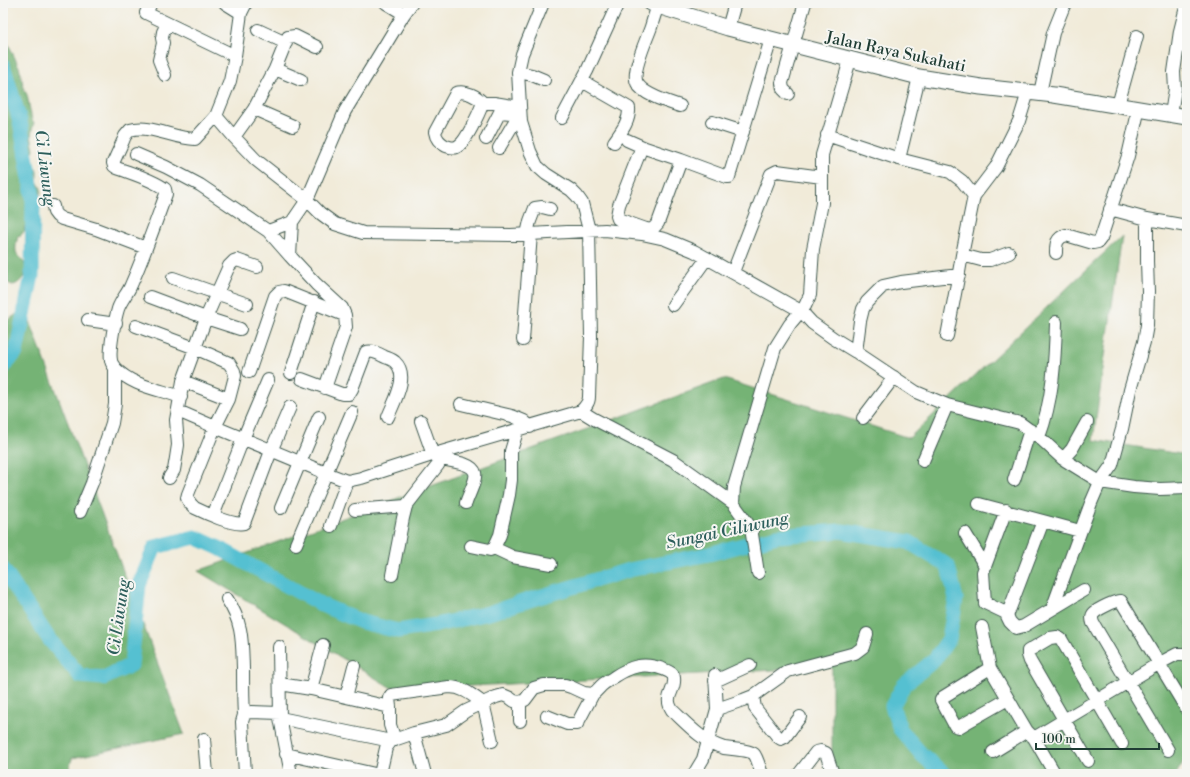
<svg xmlns="http://www.w3.org/2000/svg" width="1190" height="777" viewBox="0 0 1190 777" font-family="'Libre Bodoni',serif">
	<style>
		.forest { fill: #74b375; stroke: #4a7854 }
		.lines { fill: none; stroke-linecap: round; stroke-linejoin: round }
		.river { stroke: #55c0d1; stroke-width: 15 }
		.minor-casing { stroke: #3e574d; stroke-width: 14 }
		.major-casing { stroke: #3e574d; stroke-width: 17 }
		.minor { stroke: #fff; stroke-width: 12 }
		.major { stroke: #fff; stroke-width: 15 }
		.labels { text-anchor: middle; stroke-width: 4; stroke-linejoin: round; paint-order: stroke }
		.street-label { font-size: 16px; fill: #1f3d34; stroke: #f6f6f2 }
		.water-label { font-size: 17px; font-style: italic; fill: #2c5e5b; stroke: #f6f6f2 }
	</style>
	<rect width="100%" height="100%" fill="#f6f6f2"/>
	<filter id="ink" filterUnits="userSpaceOnUse"><feTurbulence type="fractalNoise" baseFrequency=".025" numOctaves="2"/><feDisplacementMap in="SourceGraphic" scale="8" xChannelSelector="R" yChannelSelector="G"/><feConvolveMatrix kernelMatrix="1 2 1 2 8 2 1 2 1" color-interpolation-filters="sRGB"/></filter>
	<filter id="wash" filterUnits="userSpaceOnUse"><feTurbulence type="fractalNoise" baseFrequency=".012" numOctaves="4" result="noise"/><feDisplacementMap in="SourceGraphic" scale="16" xChannelSelector="R" yChannelSelector="G"/><feGaussianBlur stdDeviation="0.9" result="paint"/><feColorMatrix in="noise" values="0 0 0 0 0 0 0 0 0 0 0 0 0 0 0 0 0 1.4 0 .05"/><feComposite in="paint" operator="in"/></filter>
	<g filter="url(#wash)">
		<rect width="100%" height="100%" fill="#f1ebd9"/>
		<path class="forest" d="M3 26 5 37 19 67 24 89 27 95 32 120 34 122 31 135 34 149 29 160 30 163 37 170V181L41 189V192L37 200V210L38 218 36 224 34 226 24 227 25 230 21 235 18 236C17 240 15 247 16 252 17 256 22 258 24 262 28 270 24 280 16 284 12 286 10 284 7 282L6 276 5 267 3 262 4 210 3 207Z
			M1122 236 1093 440 1187 455V756L1176 774H832V667L395 690 198 571 724 379 909 438Z
			M25 308 184 734 72 758 68 774H3V324Z"/>
		<g class="lines">
			<path class="river" d="M3 65 20 121 33 197 32 276 16 352 3 368
				M3 569 49 639 80 676 104 678 131 665 139 585 155 547 195 537 219 548 322 605 362 622 398 631 436 625 489 613 529 600 629 570 709 554 777 536 841 531 909 542 948 566 956 599 949 639 934 660 904 685 892 706 900 729 922 755 944 774"/>
		</g>
	</g>
	<g filter="url(#ink)">
		<g class="lines">
			<defs>
				<path id="minor" d="M151 3 146 13 235 56
					M225 3 241 13
					M386 3 404 14
					M658 6C655 13 653 20 651 27 647 39 631 72 637 83 643 95 668 102 680 106
					M728 28 735 3
					M258 30 286 43
					M275 69 301 80
					M518 72 532 75 544 80
					M165 75 159 60 163 43 162 38 163 32 167 24
					M582 81 629 108C630 121 621 132 614 142
					M1040 93 1053 33 1065 3
					M788 94 783 89 782 83 805 3
					M483 103C477 96 465 90 456 93L435 132C436 139 440 143 446 146 450 147 455 149 458 146 466 142 479 113 483 103H494L520 107
					M1118 105 1137 36
					M254 109 293 126
					M1171 114 1175 89 1174 72 1180 31 1187 3
					M216 116 234 137 256 160 307 200 320 213 335 224 363 233 511 235 605 230 642 234 665 239 694 251 801 311 812 323 833 338 856 352 916 392 947 405 1020 423 1039 437 1063 459 1100 482 1134 487 1160 489 1187 488
					M562 118 587 71 618 3
					M712 122 743 132
					M827 135 899 159 950 172 962 181 974 196
					M234 137 254 109 275 69 288 37 295 36 317 47
					M486 139 500 112 511 113 515 115V121L499 148
					M627 140 645 148
					M136 154 166 167 200 185 268 231 290 256 316 284 342 308 345 315 346 327 325 388
					M899 159 919 77
					M681 160 658 223C654 228 653 230 646 229L618 219 617 216 619 205 641 149 645 148 681 160 727 177H729L771 39
					M53 206 54 212 57 216 62 219 96 229 146 248
					M1110 209 1147 219 1187 226
					M268 231 292 222
					M527 234 530 221 535 208 542 207 550 209
					M1056 253C1056 244 1056 238 1066 235L1093 243 1098 242 1101 238 1128 156 1139 108
					M962 255 981 260H990L1009 253
					M290 256 292 222 307 200 345 111 404 14 412 3
					M733 272 771 174 777 171 822 177
					M173 278 247 304
					M150 297 206 318 240 329
					M673 305 707 258
					M88 320 109 323H116
					M136 326 195 348 229 363 234 371 235 376 229 399 215 427 188 494 187 498C189 502 192 506 195 508 205 513 234 526 244 523L271 451 290 407
					M947 336 958 278 962 255 974 196 996 167 1019 121 1028 92
					M523 340 531 234
					M856 352 860 321 863 309 867 302 883 286 901 282 959 275
					M249 372 275 296 279 292 284 291 344 315
					M291 373 314 302
					M302 379 342 394H349L352 389 366 352C372 350 378 353 383 356 387 358 392 359 395 362 410 376 394 401 388 417
					M183 381 229 399
					M181 397C158 389 132 386 115 368 113 365 111 363 111 360 109 350 115 319 118 309 121 300 128 293 131 285 144 256 155 224 166 194L165 189C151 179 133 174 117 168L114 166 113 163 123 141 125 136 130 130C151 124 174 139 195 139L216 116 230 81 235 56 241 13 246 3
					M461 404 512 416 524 421 530 427
					M178 411 215 427 326 473 347 481 361 478 438 453 581 411C585 407 589 403 589 397L591 336 589 230 582 203 577 196 571 190 546 174 537 166 530 151 521 122 518 72 522 54 543 3
					M581 411 594 419 673 460 733 503
					M863 418 894 377
					M421 421 433 455
					M1039 437C1053 400 1055 361 1056 322
					M441 459C450 461 473 463 475 473 477 479 468 496 466 503
					M1063 459 1072 449 1087 422
					M923 461 947 405
					M169 478 174 470 176 458 178 445 176 420 183 381 206 318 229 266 234 261 237 260 257 267
					M1014 480 1030 430
					M979 504 1080 531
					M281 508 319 417
					M355 510 406 506
					M1006 510 983 572 985 603 1008 614
					M80 512 92 483 112 423 115 404V368
					M213 516 243 439 268 380
					M1043 521 1007 616 1010 622 1016 628 1024 626 1084 590
					M331 526 347 481
					M965 533 985 566
					M296 544 352 412
					M471 546 490 550 494 548 500 535 509 495 511 480V451L517 431
					M494 548 513 557 551 564
					M758 573 751 528 733 503 734 487 775 348 790 324 805 306 810 295 813 249 822 203V155L850 60
					M392 575 403 518 406 506 438 465 441 459 438 453
					M227 599C243 623 242 641 243 668 243 683 243 699 244 715
					M1052 609 1091 503 1100 482 1112 465 1122 429 1130 390 1144 342 1147 325 1148 291 1147 261V219
					M982 627 990 668 1027 731 1034 738 1055 774
					M279 647 280 718 291 774
					M990 668 943 697 941 700 955 726 959 727 964 724 1008 699
					M715 681 750 665
					M280 684 311 689 390 707 389 698 391 695 449 687C463 687 472 695 483 703L492 741
					M311 689 323 645
					M753 696 755 708 778 737 781 739 785 737 800 717
					M346 697 354 666
					M520 702V721
					M390 707V725L395 740
					M717 709 743 700 753 696 788 671 855 653 863 647 867 634
					M547 716 567 724H577L593 694
					M280 718 391 741
					M414 733 425 774
					M1034 738 1158 664 1177 654H1187
					M204 739 207 774
					M1168 750 1093 623C1092 620 1091 616 1094 613 1098 609 1116 600 1121 601L1186 708
					M993 752 1027 731
					M286 754 375 774
					M1088 761 1030 661 1028 655V651L1050 638 1057 637 1061 639 1122 744
					M245 774 242 722 244 715 247 713 251 712 280 713
					M380 774 386 748 391 741 414 733 446 725 466 711 496 697 503 695 510 698 514 701 520 702 525 700 534 688 544 685H565L571 687 584 693 593 694C596 692 598 689 601 686 605 682 610 680 614 677 631 666 643 662 663 669 667 671 674 673 674 678 676 691 663 696 672 710 688 725 703 742 724 748 730 749 750 750 754 754 757 757 760 769 762 774
					M694 774 703 759 717 709 715 675
					M799 774 816 752 821 751 826 753 833 774"/>
				<path id="major" d="M651 3 658 6 728 28 919 77 981 87 1054 95 1187 117"/>
			</defs>
			<use href="#minor" class="minor-casing"/>
			<use href="#major" class="major-casing"/>
			<use href="#minor" class="minor"/>
			<use href="#major" class="major"/>
		</g>
	</g>
	<g class="labels">
		<g class="street-label">
			<text transform="translate(896 51) rotate(12)" y="6">Jalan Raya Sukahati</text>
		</g>
		<g class="water-label">
			<text transform="translate(46 168) rotate(83)" y="6">Ci Liwung</text>
			<text transform="translate(727 530) rotate(-12)" y="6">Sungai Ciliwung</text>
			<text transform="translate(118 617) rotate(-82)" y="6">Ci Liwung</text>
		</g>
	</g>
	<rect width="1190" height="777" fill="none" stroke="#f6f6f2" stroke-width="16"/>
	<path d="M1036 743v6h123v-6" fill="none" stroke="#1f3d34" stroke-width="2"/>
	<text x="1042" y="743" font-size="12" fill="#1f3d34" stroke="#f6f6f2" stroke-width="3" paint-order="stroke">100 m</text>
</svg>
